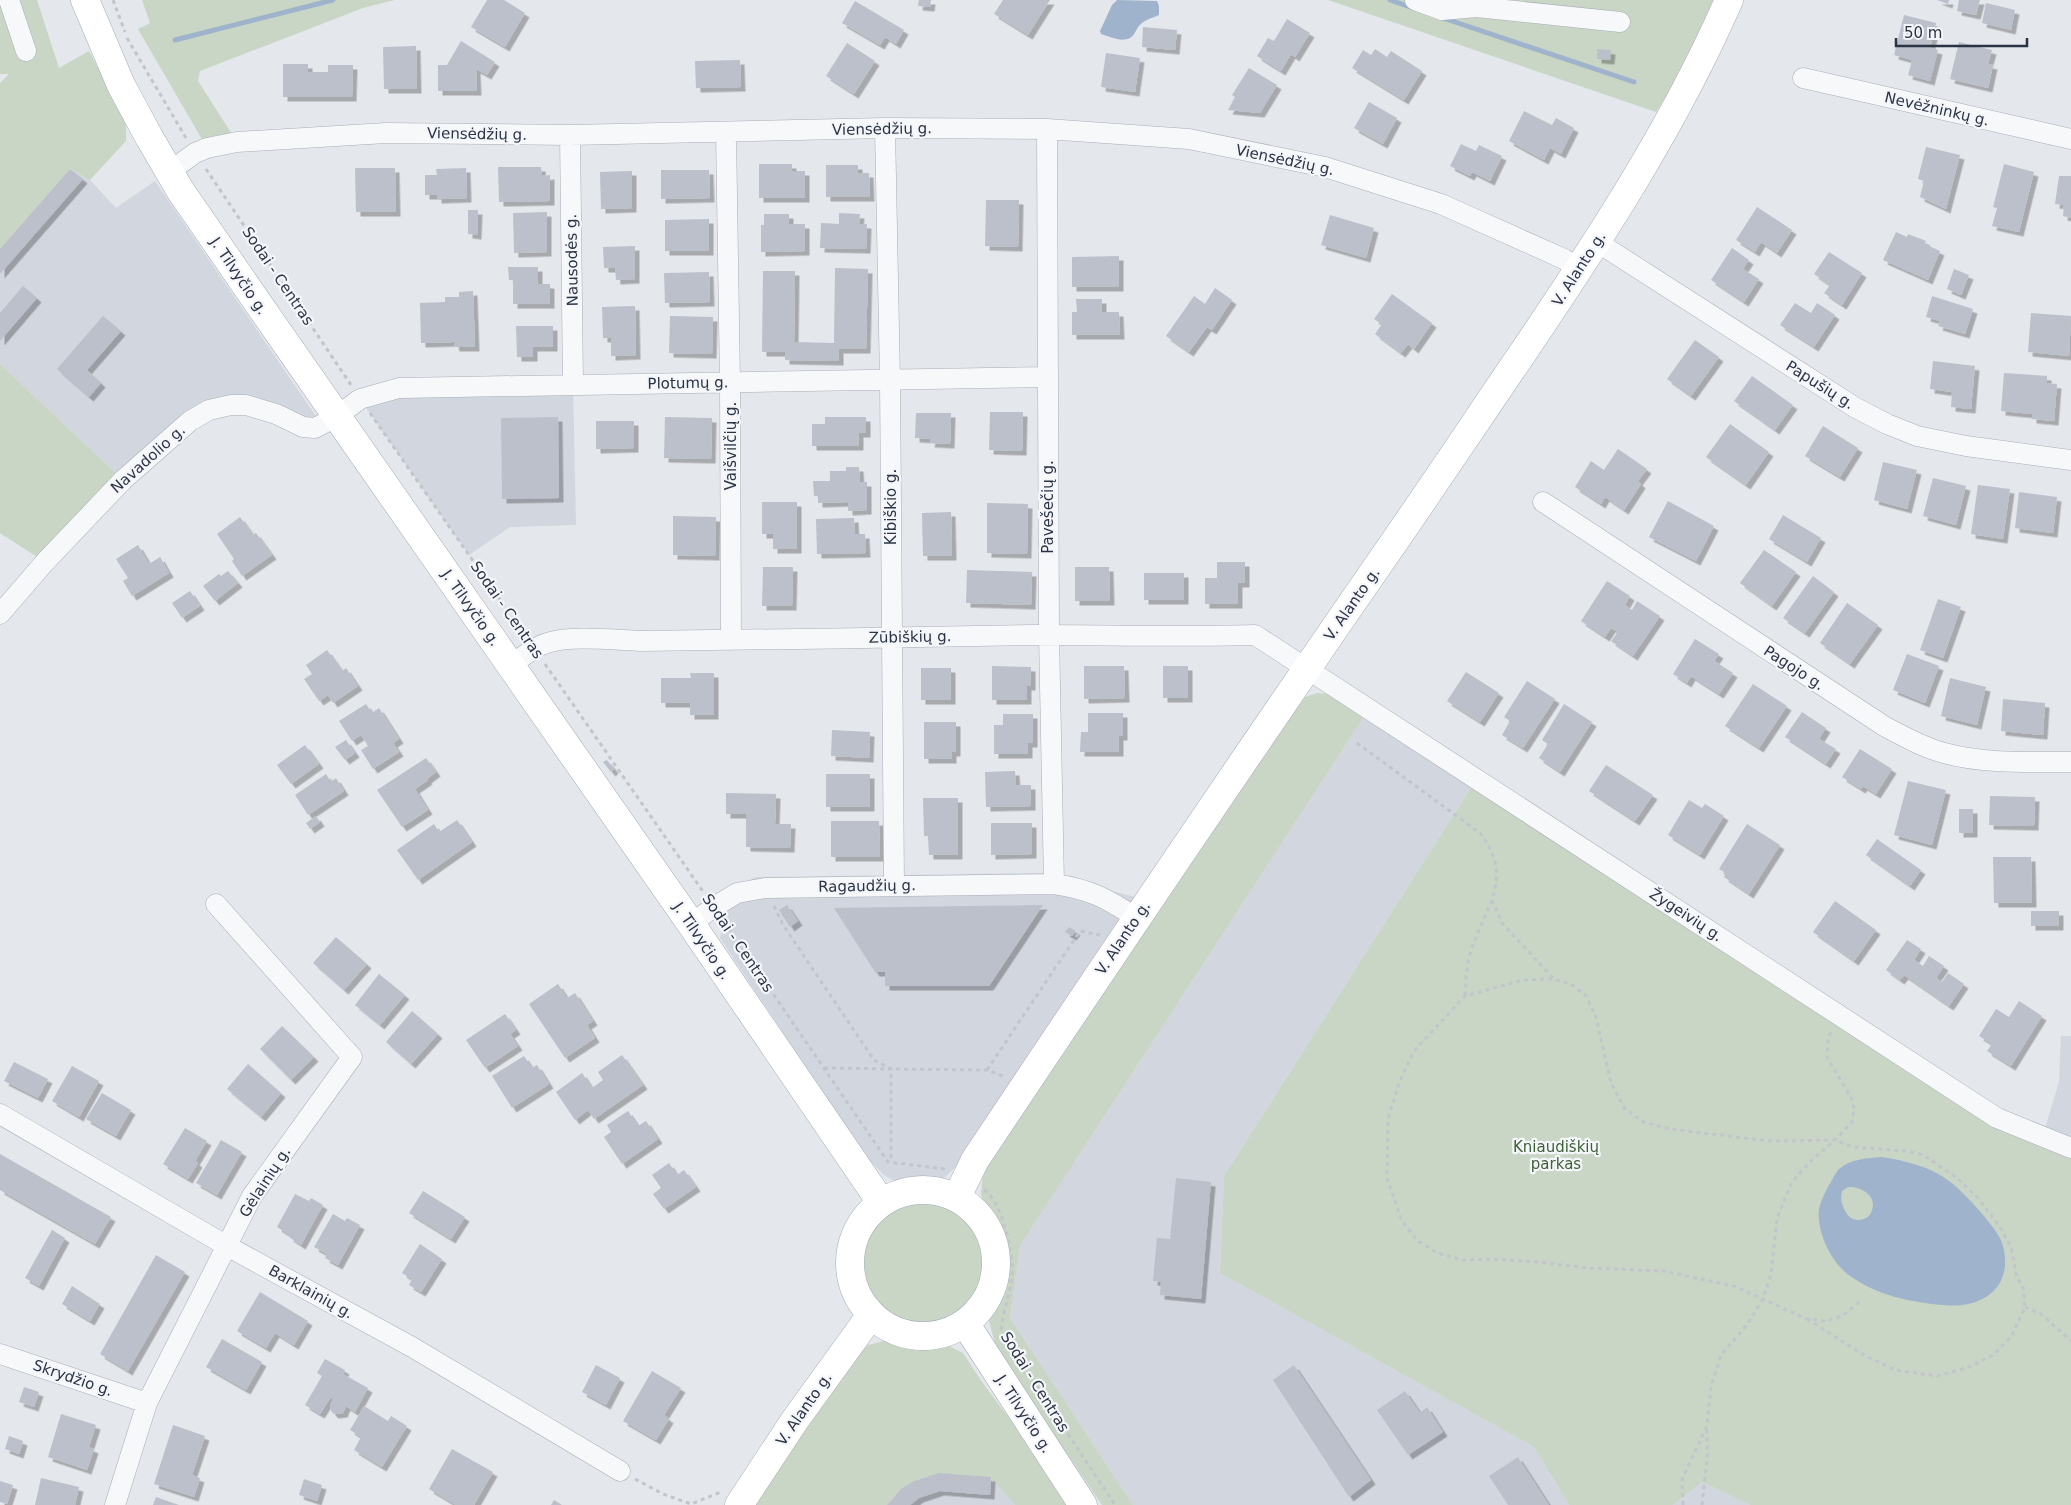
<svg xmlns="http://www.w3.org/2000/svg" width="2071" height="1505" viewBox="0 0 2071 1505" font-family="'DejaVu Sans',sans-serif">
	<style>
		.built { fill: #d2d6de }
		.green { fill: #c9d6c5 }
		.water { fill: #9fb4cc; fill-rule: evenodd }
		.lines { fill: none; stroke-linecap: round; stroke-linejoin: round }
		.stream { stroke: #9fb4cc; stroke-width: 5 }
		.building { fill: #bbc0ca; filter: url(#shadow) }
		.minor-casing { stroke: #a9aeb7; stroke-width: 21 }
		.secondary-casing { stroke: #a9aeb7; stroke-width: 29 }
		.primary-casing { stroke: #a3abb8; stroke-width: 29 }
		.path { stroke: #c2c5cb; stroke-width: 3; stroke-dasharray: 4 4; stroke-linecap: butt }
		.minor { stroke: #f7f8fa; stroke-width: 20 }
		.secondary { stroke: #fff; stroke-width: 28 }
		.primary { stroke: #fff; stroke-width: 28 }
		.labels { text-anchor: middle; stroke-width: 4.5; stroke-linejoin: round; paint-order: stroke }
		.street-label { font-size: 15px; fill: #2b3445; stroke: #f4f6f9 }
		.park-label { font-size: 15px; fill: #3f6138; stroke: #f4f6f9 }
	</style>
	<defs>
		<filter id="shadow"><feDropShadow dx="4.5" dy="4.5" stdDeviation="0" flood-color="#0004"/></filter>
	</defs>
	<rect width="100%" height="100%" fill="#e4e7ec"/>
	<path class="built" d="M70 169 90 180 116 208 155 181 322 425 231 405 123 480 0 364V249Z
		M573 385 576 525 510 527 469 555 360 399Z
		M1363 718 1472 786 1224 1176 1220 1273 1534 1447 1569 1505H1133L1010 1318 1020 1246Z
		M1043 873 1139 898 959 1164 945 1177 937 1180 905 1184 894 1181 884 1175 865 1156 720 938 726 914 714 897 756 877Z
		M2061 1036H2071V1140L2044 1131 2059 1082Z
		M939 1473 991 1477 1015 1505H887L901 1489 914 1481Z
		M1702 1482 1750 1505H1673Z"/>
	<path class="green" d="M0 0H37L59 68 89 51 124 117 126 127V141L90 180 70 169 0 249V83L9 74H0Z
		M142 0H395L363 8 200 71 198 81 237 142 207 148 138 29 150 23Z
		M1328 0H1717L1692 56 1656 112Z
		M0 364 123 480 45 562 0 533Z
		M1317 693 1330 694 1363 718 1020 1246 1010 1318 1133 1505H1102L997 1351 989 1321 1004 1275V1259L1000 1237 984 1209 981 1193 983 1173 1000 1141 1302 698Z
		M1472 786 2071 1153V1505H1750L1702 1482 1673 1505H1569L1534 1447 1220 1273 1224 1176Z
		M857 1264a65 65 0 1 1 130 0a65 65 0 1 1-130 0Z
		M888 1340 915 1345H947L963 1353 982 1382 1074 1505H1015L991 1478C948 1474 917 1466 887 1505H739L851 1362 868 1345Z"/>
	<path class="water" d="M1117 0 1157 1 1159 6V15C1153 18 1146 19 1141 24 1137 27 1137 30 1134 34 1127 45 1111 37 1101 34L1100 31 1112 5Z
		M1882 1157C1906 1161 1929 1166 1949 1181 1962 1190 1995 1226 2001 1240 2017 1284 1985 1310 1942 1305 1911 1302 1880 1296 1853 1278 1833 1266 1816 1233 1819 1209 1821 1200 1826 1190 1831 1182 1833 1178 1836 1172 1839 1169 1850 1159 1868 1158 1882 1157ZM1848 1187C1860 1186 1877 1195 1872 1210 1869 1222 1853 1223 1847 1214 1842 1206 1840 1200 1842 1191Z"/>
	<g class="lines">
		<path class="stream" d="M1390 0 1413 8
			M1443 18 1634 82
			M175 40 333 0"/>
	</g>
	<path class="building" d="M487 0H504L525 13 505 47 471 27Z
		M919 0H931L930 7 918 6Z
		M1003 0H1050L1028 35 994 14Z
		M1937 0H1949L1948 4Z
		M1959 0H1980L1976 15 1957 11Z
		M855 1 904 30 896 44 885 37 880 45 842 23Z
		M1986 3 2015 10 2011 30 1982 23Z
		M1904 15 1936 23 1930 48 1938 50 1930 81 1908 75 1912 60 1894 55Z
		M1287 19 1310 33 1295 57 1291 54 1281 71 1257 56 1268 38 1274 41Z
		M1143 27 1177 30 1175 50 1142 47Z
		M461 41 495 62 487 75 476 69 477 91H438V65H447Z
		M1959 42 1992 50 1988 64 1993 65 1988 88 1950 79Z
		M847 43 875 61 854 94 826 76Z
		M416 46 417 89H384L383 47Z
		M1375 49 1387 57 1391 51 1422 71 1404 100 1352 68 1363 50 1371 55Z
		M1597 49 1611 50 1610 60 1597 59Z
		M1106 53 1140 58 1135 92 1101 87Z
		M740 60 741 87 696 88 695 61Z
		M283 64H308V72H328V65H353L352 97H283Z
		M1249 68 1277 85 1260 113 1228 110 1235 97 1232 95Z
		M1369 102 1397 118 1383 144 1354 128Z
		M1524 111 1552 125 1556 118 1574 128 1561 154 1550 148 1544 160 1509 141Z
		M1461 144 1476 151 1479 145 1502 156 1490 181 1472 172 1470 176 1450 166Z
		M1926 147 1960 155 1946 209 1920 197 1924 181 1918 179Z
		M759 164H792V171H805V198H759Z
		M2004 164 2034 172 2019 232 1992 226 1997 208 1993 207Z
		M826 165H858V173H869L870 197H826Z
		M498 167H541L542 176 550 175V201L499 202Z
		M355 168H395L396 212H356Z
		M466 168 467 198 437 199V195H425V175H437L436 169Z
		M70 169 83 179 0 274V249Z
		M661 170H709L710 198 661 199Z
		M632 171V208L601 209 600 172Z
		M2059 176H2071V218L2063 216 2064 205 2055 204Z
		M986 200H1019L1018 247 985 246Z
		M1757 207 1792 230 1777 253 1761 242 1755 252 1736 240Z
		M468 210H478L477 235 468 234Z
		M547 212V252L514 253 513 213Z
		M839 213 860 214 859 224H867L866 249 820 248 821 223 839 224Z
		M764 214H789V224H805V251L761 252V225H764Z
		M1330 215 1374 228 1366 258 1321 245Z
		M709 219V251H665V220Z
		M1896 232 1907 237 1908 234 1926 241 1925 244 1940 251 1928 280 1883 260Z
		M635 246V279L616 280 615 268H604L603 247Z
		M1732 248 1749 260 1743 269 1759 279 1744 302 1711 280Z
		M1829 252 1862 273 1842 305 1824 293 1830 285 1814 274Z
		M1119 256V287H1072V257Z
		M508 267H538V284H550V304H513V280H509Z
		M835 268 868 269 866 349H839V361L785 360V352H762L763 271H795L794 342 834 343Z
		M1954 269 1969 275 1961 295 1947 289Z
		M709 272 710 302 665 303 664 273Z
		M23 286 37 298 0 341V313Z
		M1215 288 1232 300 1212 330 1207 327 1189 352 1166 336 1194 296 1205 304Z
		M473 291 475 347H455L454 342 421 343 420 303 445 302V297H459V292Z
		M1392 294 1432 323 1414 349 1408 344 1401 353 1375 334 1382 324 1374 319Z
		M1932 296 1973 309 1965 334 1938 326 1940 321 1926 317Z
		M1076 299H1102V312H1119L1120 335H1072V312H1077Z
		M1795 303 1811 313 1817 303 1835 315 1814 347 1780 325Z
		M635 306 636 355 611 356V338H603L602 307Z
		M2031 313 2071 316 2069 356 2028 352Z
		M103 316 121 331 87 370 101 383 89 397 57 369Z
		M670 316 713 317 712 354 669 353Z
		M516 326H553V347H533V357H517Z
		M1695 340 1719 357 1691 396 1667 379Z
		M1933 361 1975 366 1971 409 1951 407 1952 392 1930 389Z
		M2004 373 2047 376V383L2057 384 2054 421 2032 419V414L2001 411Z
		M1752 376 1793 405 1775 430 1734 401Z
		M990 412H1023L1022 451 989 450Z
		M916 413H951L950 444 930 443 931 439 915 438Z
		M558 417 559 498 502 499 501 418Z
		M665 417 712 418 711 459 664 458Z
		M825 417H866V433H859V446H812V424H825Z
		M596 421H634V448L596 449Z
		M1730 424 1769 452 1746 485 1706 457Z
		M1823 426 1858 448 1840 477 1805 456Z
		M1618 449 1647 469 1638 481 1641 484 1624 510 1605 497 1601 504 1575 487 1591 461 1604 470Z
		M1883 462 1917 470 1907 509 1874 500Z
		M846 467H859L860 482H867V510L848 511V502L818 503V496H814L813 481H830V471H846Z
		M1933 478 1966 486 1956 525 1923 516Z
		M1978 485 2010 489 2003 539 1971 534Z
		M2019 492 2057 497 2053 533 2015 528Z
		M1668 501 1714 526 1696 561 1649 537Z
		M762 502H797V549H773V534H762Z
		M987 503 1028 504 1027 554 987 553Z
		M951 512 952 556H923L922 513Z
		M1783 515 1821 538 1807 562 1769 539Z
		M673 516 716 517 715 556 673 555Z
		M240 517 253 535 256 533 272 555 242 576 232 561 234 559 217 534Z
		M854 518 855 534H865L866 553 817 554 816 519Z
		M138 545 149 564 160 557 169 573 132 596 123 581 128 578 116 559Z
		M1764 550 1796 572 1772 606 1740 583Z
		M1217 562H1245V583H1238V604H1205V578H1217Z
		M763 567H793L792 606H762Z
		M1075 567H1109L1110 601H1075Z
		M967 570 1032 572 1031 605 966 603Z
		M228 571 238 583 215 601 203 586 219 574 221 576Z
		M1144 573H1184V600H1144Z
		M1813 576 1834 592 1805 633 1783 618Z
		M1607 581 1630 596 1625 605 1632 610 1637 601 1660 616 1633 656 1611 641 1618 632 1611 628 1605 637 1581 621Z
		M190 591 200 606 182 618 172 603Z
		M1938 599 1961 607 1943 658 1920 650Z
		M1847 603 1878 625 1850 664 1820 643Z
		M1695 639 1719 654 1714 661 1733 673 1719 694 1691 676 1687 683 1673 674Z
		M327 650 342 671 346 668 358 686 333 703 328 695 319 701 304 679 312 674 306 665Z
		M1907 654 1939 666 1925 703 1893 690Z
		M992 666 1031 667V686H1027V700H992Z
		M1084 666H1124L1125 698 1084 699Z
		M1163 666H1188V698H1163Z
		M921 668H951V700H921Z
		M1466 672 1499 693 1480 722 1447 701Z
		M690 673H714V715H690V703H661V678H691Z
		M1950 678 1986 687 1977 725 1941 716Z
		M1527 681 1555 699 1523 748 1502 735 1510 721 1504 717Z
		M1753 684 1787 706 1759 748 1725 726Z
		M2003 699 2045 703 2043 735 2001 731Z
		M366 704 372 713 379 708 399 739 393 743 399 752 373 769 361 750 368 746 361 735 352 741 339 721Z
		M1564 704 1592 722 1560 772 1539 758 1548 744 1542 740Z
		M1802 712 1826 728 1819 739 1836 749 1826 764 1785 737Z
		M1088 713H1123V736H1119V752H1080L1081 732H1088Z
		M1003 714H1033V743H1028V754H994V725H1003Z
		M924 722H956V752H952V759H924Z
		M832 730 870 732 869 758 831 756Z
		M346 740 355 753 345 760 335 747Z
		M305 745 319 764 291 784 277 765Z
		M1860 749 1892 769 1876 794 1863 786 1861 789 1842 777Z
		M426 758 436 772 427 779 428 780 415 789 428 810 402 827 377 790Z
		M607 760 614 769 611 772 603 762Z
		M1606 765 1653 795 1635 821 1589 791Z
		M1015 771 1016 785H1031V806L986 807 985 772Z
		M326 774 331 782 336 778 344 791 308 815 295 795Z
		M826 774H870V807H826Z
		M1908 781 1946 790 1932 845 1894 835Z
		M726 793 776 794 775 824H791L790 848 746 847V814H726Z
		M1990 796 2035 797 2034 826 1989 825Z
		M923 798H958V855H929L928 836H924Z
		M1689 800 1702 808 1705 804 1724 816 1700 855 1668 835Z
		M1959 809H1973V833H1959Z
		M316 816 320 822 310 829 306 823Z
		M457 820 472 842 418 880 397 850 434 824 439 832Z
		M831 821H879L880 857H831Z
		M991 823H1032V854L991 855Z
		M1747 824 1780 845 1749 894 1724 877 1726 873 1719 869Z
		M1877 839 1921 870 1910 886 1866 855Z
		M1993 857H2031L2032 903H1994Z
		M1835 901 1876 930 1854 961 1813 932Z
		M787 905 798 921 790 927 779 910Z
		M1043 905 989 986H885V972H875L834 908Z
		M2031 911H2059V926H2031Z
		M1069 927 1076 931 1072 936 1065 932Z
		M336 937 367 964 344 990 313 963Z
		M1907 940 1921 949 1914 960 1923 966 1929 956 1944 966 1936 978 1942 982 1948 973 1964 984 1949 1006 1904 975 1900 980 1886 970Z
		M379 974 405 995 380 1025 355 1005Z
		M558 984 567 998 575 993 593 1021 587 1025 595 1038 565 1058 529 1004Z
		M2019 1001 2042 1016 2011 1066 1987 1051 1992 1044 1979 1036 1996 1009 2009 1017Z
		M412 1011 438 1034 411 1064 386 1042Z
		M505 1014 516 1030 510 1034 518 1046 485 1068 466 1040Z
		M282 1026 314 1057 291 1080 260 1049Z
		M622 1055 643 1085 594 1119 588 1110 575 1120 556 1092 582 1073 592 1088 603 1080 598 1072Z
		M524 1056 532 1068 537 1065 549 1084 512 1108 492 1076Z
		M14 1062 48 1079 38 1098 4 1081Z
		M248 1064 281 1093 261 1117 227 1089Z
		M72 1066 99 1081 79 1117 52 1101Z
		M102 1093 131 1110 116 1136 86 1119Z
		M628 1111 638 1126 646 1121 658 1139 622 1164 604 1137 611 1132 607 1125Z
		M185 1128 207 1141 195 1161 198 1163 188 1179 163 1164Z
		M221 1140 242 1152 217 1195 196 1183Z
		M0 1154 111 1217 95 1244 0 1190Z
		M669 1163 677 1175 684 1170 696 1187 664 1209 653 1194 661 1188 652 1175Z
		M1176 1178 1211 1182 1201 1299 1160 1295 1161 1282 1153 1281 1157 1238 1170 1239Z
		M423 1191 465 1217 451 1239 409 1213Z
		M295 1194 309 1201 311 1198 323 1205 301 1245 289 1237 290 1235 277 1227Z
		M333 1214 345 1221 347 1218 360 1225 338 1265 325 1258 327 1254 314 1247Z
		M52 1230 65 1238 39 1286 25 1278Z
		M420 1244 442 1259 421 1292 409 1285 412 1279 402 1273Z
		M156 1255 185 1272 128 1371 100 1354Z
		M72 1286 100 1304 90 1321 62 1304Z
		M260 1292 308 1321 294 1345 275 1333 266 1348 237 1331Z
		M222 1339 262 1362 246 1390 206 1367Z
		M325 1359 345 1370 343 1374 368 1388 355 1412 346 1406 343 1413 334 1414 331 1411 330 1406 333 1399 331 1397 320 1414 305 1405 322 1376 317 1373Z
		M596 1365 620 1378 606 1405 582 1392Z
		M1294 1365 1371 1480 1349 1497 1273 1380Z
		M652 1371 681 1388 664 1415 669 1419 656 1440 623 1421Z
		M24 1387 39 1392 34 1407 19 1402Z
		M1405 1391 1420 1413 1427 1407 1443 1432 1408 1455 1377 1410Z
		M364 1406 388 1421 391 1416 407 1426 382 1467 354 1450 361 1437 350 1430Z
		M61 1414 96 1425 89 1447 94 1449 87 1470 48 1457Z
		M173 1425 205 1436 192 1475 200 1478 194 1497 154 1484Z
		M9 1436 23 1441 19 1454 5 1449Z
		M452 1449 493 1472 474 1505H456L429 1489Z
		M1518 1457 1549 1505H1508L1489 1476Z
		M939 1473 991 1477 990 1495 940 1491 919 1498 910 1505H887L901 1489 914 1481Z
		M41 1478 79 1487 75 1505H35Z
		M304 1479 322 1485 317 1501 299 1495Z
		M0 1481 13 1485 7 1504 0 1502Z
		M156 1497 179 1505H153Z
		M554 1500 562 1505H551Z"/>
	<g class="lines">
		<defs>
			<path id="minor" d="M9 0 26 51
				M1415 0 1442 10 1477 7 1620 22
				M1803 78 2071 139
				M885 128 890 380 894 886
				M1047 129 1049 635 1054 884
				M726 132 730 383 731 640
				M570 135 573 385
				M169 172 195 153 207 148 237 142 386 133 570 135 885 128 1047 129 1189 139 1325 167 1441 204 1564 259 1580 269
				M1597 242 1856 408 1887 424 1917 436 1966 446 2071 460
				M1543 502 1884 726C1903 736 1922 747 1944 753 1984 764 2030 762 2071 762
				M0 614 45 562 123 480 190 421 209 410 231 405H246L276 414 303 427 315 428 336 417 360 399 399 388 1048 377
				M511 665C522 657 534 647 547 643 571 635 614 640 640 641 772 640 903 637 1035 635 1108 635 1182 637 1255 635L1997 1118 2071 1148
				M691 924 714 907 737 893 765 888 1054 884C1089 889 1107 898 1136 918
				M0 1114 227 1246 412 1347 620 1471
				M0 1354 147 1403
				M115 1505 147 1403 252 1196 352 1057 216 904"/>
			<path id="secondary" d="M957 1197 975 1160C1109 959 1244 759 1381 561 1429 492 1475 423 1522 354 1599 240 1674 126 1729 0
				M739 1505 795 1420 871 1315"/>
			<path id="primary" d="M85 0 121 85 149 137 180 190 262 309 691 924 881 1202
				M850 1263a73 73 0 1 1 146 0a73 73 0 1 1-146 0Z
				M965 1323 1083 1505"/>
		</defs>
		<use href="#minor" class="minor-casing"/>
		<use href="#secondary" class="secondary-casing"/>
		<use href="#primary" class="primary-casing"/>
		<path class="path" d="M113 0 125 32
			M127 38 186 138
			M206 169 351 385
			M370 413 524 634
			M545 664 704 893
			M1357 743 1480 833C1516 879 1484 908 1470 954 1466 967 1466 982 1465 996
			M1492 900 1502 923 1553 978
			M774 906 783 925 874 1060 891 1069 987 1070 1006 1077
			M724 922 888 1162 946 1169
			M824 1068 891 1069V1162
			M987 1070 1080 931 1100 935
			M984 1190C1002 1200 1014 1256 1012 1276 1010 1295 1002 1313 1001 1333L1115 1505
			M2025 1307 2041 1314 2071 1341
			M1807 1319 1864 1355 1895 1370 1937 1376 1969 1367 1993 1355 2011 1337 2025 1307 2023 1286 2017 1278 2011 1247 2000 1227 1978 1198 1956 1177 1923 1155 1906 1151 1853 1147 1835 1140 1769 1141 1670 1129 1643 1122 1624 1108 1611 1083 1596 1017 1586 996 1571 984 1553 979 1523 980 1465 996 1414 1051 1399 1083 1388 1119 1387 1178 1402 1221 1418 1241 1437 1253 1463 1260 1489 1259 1538 1262 1588 1268 1663 1271 1734 1286 1807 1319 1826 1321 1842 1316 1862 1300
			M635 1479 663 1494 691 1504 721 1492
			M1683 1505 1682 1479 1707 1426 1711 1386 1721 1355 1746 1326 1763 1299 1771 1274 1777 1218 1792 1182 1811 1161 1835 1140 1852 1122 1854 1111 1853 1101 1827 1057 1828 1038 1831 1032
			M1702 1505 1707 1459V1429"/>
		<use href="#minor" class="minor"/>
		<use href="#secondary" class="secondary"/>
		<use href="#primary" class="primary"/>
	</g>
	<g class="labels">
		<g class="street-label">
			<text transform="translate(1937 109) rotate(13)" y="5">Nevėžninkų g.</text>
			<text transform="translate(882 129) rotate(-1)" y="5">Viensėdžių g.</text>
			<text transform="translate(477 134) rotate(1)" y="5">Viensėdžių g.</text>
			<text transform="translate(1285 160) rotate(12)" y="5">Viensėdžių g.</text>
			<text transform="translate(572 260) rotate(-91)" y="5">Nausodės g.</text>
			<text transform="translate(1579 269) rotate(-57)" y="5">V. Alanto g.</text>
			<text transform="translate(239 276) rotate(56)" y="5">J. Tilvyčio g.</text>
			<text transform="translate(278 276) rotate(56)" y="5">Sodai - Centras</text>
			<text transform="translate(688 383) rotate(-1)" y="5">Plotumų g.</text>
			<text transform="translate(1820 385) rotate(32)" y="5">Papušių g.</text>
			<text transform="translate(731 446) rotate(-90)" y="5">Vaišvilčių g.</text>
			<text transform="translate(148 459) rotate(-42)" y="5">Navadolio g.</text>
			<text transform="translate(891 507) rotate(-90)" y="5">Kibiškio g.</text>
			<text transform="translate(1048 507) rotate(-90)" y="5">Pavešečių g.</text>
			<text transform="translate(1352 604) rotate(-55)" y="5">V. Alanto g.</text>
			<text transform="translate(471 608) rotate(55)" y="5">J. Tilvyčio g.</text>
			<text transform="translate(507 610) rotate(55)" y="5">Sodai - Centras</text>
			<text transform="translate(910 637) rotate(-1)" y="5">Zūbiškių g.</text>
			<text transform="translate(1794 668) rotate(33)" y="5">Pagojo g.</text>
			<text transform="translate(867 886) rotate(-1)" y="5">Ragaudžių g.</text>
			<text transform="translate(1686 915) rotate(33)" y="5">Žygeivių g.</text>
			<text transform="translate(1123 938) rotate(-56)" y="5">V. Alanto g.</text>
			<text transform="translate(702 941) rotate(56)" y="5">J. Tilvyčio g.</text>
			<text transform="translate(738 943) rotate(56)" y="5">Sodai - Centras</text>
			<text transform="translate(265 1182) rotate(-57)" y="5">Gėlainių g.</text>
			<text transform="translate(311 1292) rotate(29)" y="5">Barklainių g.</text>
			<text transform="translate(73 1378) rotate(19)" y="5">Skrydžio g.</text>
			<text transform="translate(1035 1382) rotate(58)" y="5">Sodai - Centras</text>
			<text transform="translate(804 1409) rotate(-55)" y="5">V. Alanto g.</text>
			<text transform="translate(1024 1414) rotate(57)" y="5">J. Tilvyčio g.</text>
		</g>
		<g class="park-label">
			<text x="1556" y="1152">Kniaudiškių<tspan x="1556" dy="17">parkas</tspan></text>
		</g>
	</g>
	<path d="M1896 38v8h131v-8" fill="none" stroke="#2b3445" stroke-width="2.5"/>
	<text x="1904" y="38" font-size="15" fill="#2b3445" stroke="#f4f6f9" stroke-width="4" paint-order="stroke">50 m</text>
</svg>
